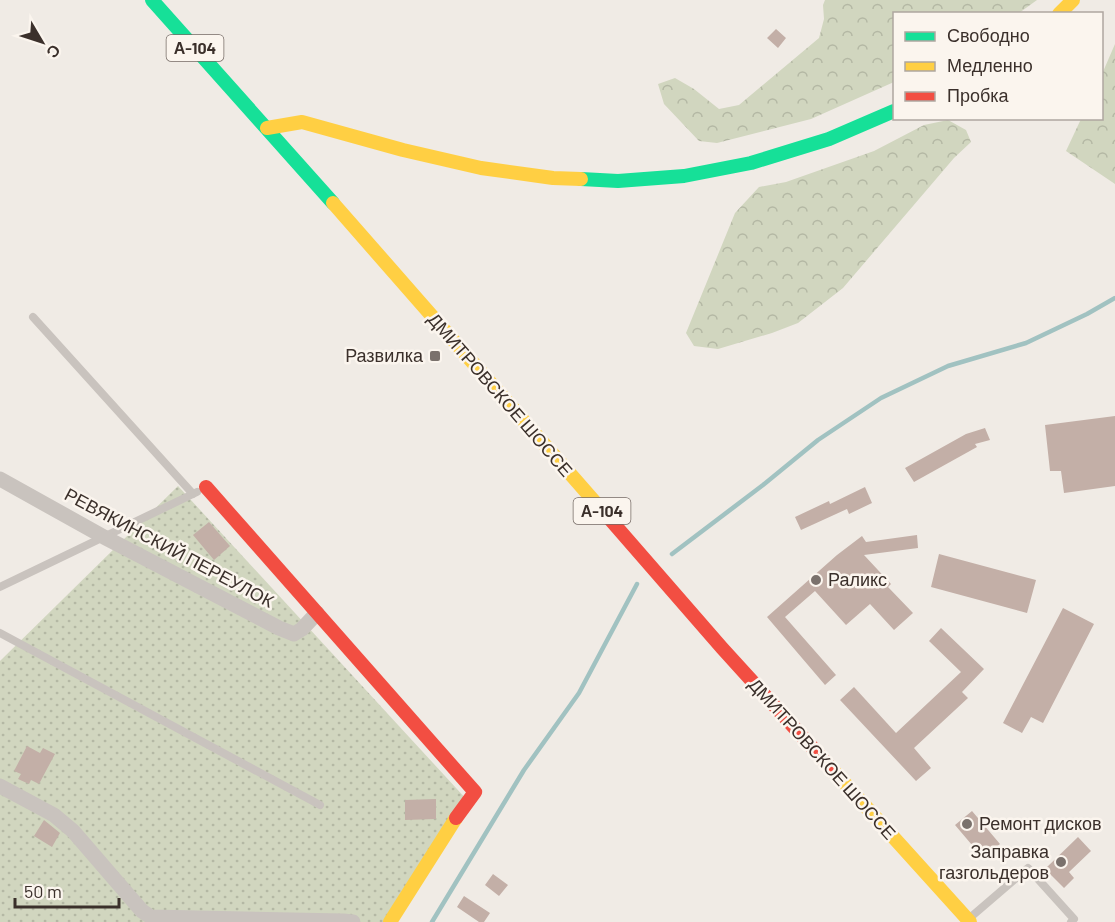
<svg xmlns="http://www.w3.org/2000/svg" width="1115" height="922" viewBox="0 0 1115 922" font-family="Barlow,sans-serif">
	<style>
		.forest { fill: url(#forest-crowns) }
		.park { fill: url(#park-dots) }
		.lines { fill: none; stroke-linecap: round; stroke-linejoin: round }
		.stream { stroke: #a1c2c1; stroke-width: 4.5 }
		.building { fill: #c3afa7 }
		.lane { stroke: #c9c3be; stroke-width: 8 }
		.street { stroke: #c9c3be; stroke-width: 15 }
		.fast { stroke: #16e098; stroke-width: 14 }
		.slow { stroke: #ffcf43; stroke-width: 14 }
		.jam { stroke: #f24e42; stroke-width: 14 }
		.poi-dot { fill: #7a716c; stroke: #fbf5ee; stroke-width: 2 }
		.labels { text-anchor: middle; stroke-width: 5; stroke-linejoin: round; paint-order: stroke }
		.shield { fill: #fbf5ee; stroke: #756b66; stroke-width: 1.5 }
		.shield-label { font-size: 16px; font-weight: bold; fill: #3b302b }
		.poi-label { font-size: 18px; fill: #3b302b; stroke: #fbf5ee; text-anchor: end }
		.street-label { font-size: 18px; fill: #3b302b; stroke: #fbf5ee }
	</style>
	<defs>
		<pattern id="forest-crowns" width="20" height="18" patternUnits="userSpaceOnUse" patternTransform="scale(1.5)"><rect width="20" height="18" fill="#d1d6bf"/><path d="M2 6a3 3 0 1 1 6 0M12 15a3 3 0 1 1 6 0" fill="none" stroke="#b4b8a4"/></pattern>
		<pattern id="park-dots" width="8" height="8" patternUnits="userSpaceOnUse" patternTransform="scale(1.5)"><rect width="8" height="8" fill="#d1d6bf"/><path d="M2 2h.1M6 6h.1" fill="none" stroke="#b4b8a4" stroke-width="1.8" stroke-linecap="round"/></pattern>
	</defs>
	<rect width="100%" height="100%" fill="#f0ebe5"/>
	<path class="forest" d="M825 0H1037L1019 13 894 14V82L811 119 717 143 699 141 664 104 658 84 675 78 694 89 719 109 739 105 819 38 824 19 823 5Z
		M1115 44V184L1066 151 1081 119 1102 118V74Z
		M948 120 966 130 971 142 954 158 843 288 798 323 772 333 718 349 694 346 686 333 735 213 759 187 786 182 874 151 924 125Z"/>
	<path class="park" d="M178 486 468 801 396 922H0V661Z"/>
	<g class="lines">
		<path class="stream" d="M672 554 763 485 818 440 881 398 948 366 1026 343 1087 314 1115 298
			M432 922 524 770 579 693 637 584"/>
	</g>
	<path class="building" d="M776 29 786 38 778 48 767 38Z
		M1115 416V486L1064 493 1061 471H1050L1045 425Z
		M985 428 990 440 975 444 977 447 914 482 905 468 966 434Z
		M865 487 872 503 849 514 847 509 801 530 795 517 829 501 830 504Z
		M209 522 230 546 214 560 193 535Z
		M917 535 918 548 864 555 891 584 888 587 913 613 894 630 870 604 846 625 815 591 785 617 836 675 825 685 767 617 837 555 862 536 866 542Z
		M939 554 1036 580 1027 613 931 587Z
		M1063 608 1094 624 1043 723 1031 717 1022 733 1003 723Z
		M941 628 984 669 962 692 968 698 914 748 931 768 916 781 840 700 854 687 896 733 961 672 929 641Z
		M27 746 40 753 43 748 55 754 39 784 31 780 29 784 18 779 21 774 14 771Z
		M436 799V819L405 820V800Z
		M972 811 1000 844 983 858 955 825Z
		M44 820 60 833 52 847 34 836Z
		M1078 837 1091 851 1069 872 1074 878 1064 888 1045 869Z
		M493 874 508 885 499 896 485 885Z
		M464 896 490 913 484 922H479L457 907Z"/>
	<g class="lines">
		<path class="lane" d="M33 317 193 494
			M0 587 197 492
			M0 633 320 805
			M972 916 1028 868 1074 919 1071 922"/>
		<path class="street" d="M0 479 104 537 279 628 294 634 302 629 317 613
			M0 786 54 815 73 831 142 911 151 917 343 921 353 922"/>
		<path class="fast" d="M152 0 333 203
			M581 179 618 181 684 176 751 163 829 139 894 111"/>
		<path class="slow" d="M1059 14 1073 0
			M267 128 302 122 403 150 481 168 553 178 581 179
			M333 203 608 517
			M830 767 970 922
			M390 922 456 818"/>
		<path class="jam" d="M206 487 475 792 456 818
			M608 517 722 648 830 767"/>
	</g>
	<g class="poi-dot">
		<rect x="429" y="350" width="12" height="12" rx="3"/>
		<circle cx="816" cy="580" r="6"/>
		<circle cx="967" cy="824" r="6"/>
		<circle cx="1061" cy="862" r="6"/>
	</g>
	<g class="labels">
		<g class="shield">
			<rect x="166.5" y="35" width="57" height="26" rx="4.5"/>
			<rect x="573.5" y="498" width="57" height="26" rx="4.5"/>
		</g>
		<g class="shield-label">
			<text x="195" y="54">А-104</text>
			<text x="602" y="517">А-104</text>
		</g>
		<g class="poi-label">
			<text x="423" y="362">Развилка</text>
			<text x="828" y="586" text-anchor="start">Раликс</text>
			<text x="979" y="830" text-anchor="start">Ремонт дисков</text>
			<text x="1049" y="858">Заправка<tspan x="1049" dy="21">газгольдеров</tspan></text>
		</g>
		<g class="street-label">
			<text transform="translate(500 395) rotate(49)" y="6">ДМИТРОВСКОЕ ШОССЕ</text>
			<text transform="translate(169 548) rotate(28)" y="6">РЕВЯКИНСКИЙ ПЕРЕУЛОК</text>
			<text transform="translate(822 759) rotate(48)" y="6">ДМИТРОВСКОЕ ШОССЕ</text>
		</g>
	</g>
	<rect x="893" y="12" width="210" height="108" fill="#fbf5ee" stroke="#aea6a0" stroke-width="1.5"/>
	<rect x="905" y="32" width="30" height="9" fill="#16e098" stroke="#aea6a0" stroke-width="1.5"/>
	<text x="947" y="42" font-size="18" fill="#3b302b">Свободно</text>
	<rect x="905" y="62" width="30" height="9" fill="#ffcf43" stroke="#aea6a0" stroke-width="1.5"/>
	<text x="947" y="72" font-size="18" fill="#3b302b">Медленно</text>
	<rect x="905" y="92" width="30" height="9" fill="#f24e42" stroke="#aea6a0" stroke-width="1.5"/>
	<text x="947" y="102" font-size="18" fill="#3b302b">Пробка</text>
	<g transform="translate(42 42) rotate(129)" stroke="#fbf5ee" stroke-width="4.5" paint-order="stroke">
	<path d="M0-4.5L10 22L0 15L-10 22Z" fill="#3b302b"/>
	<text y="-9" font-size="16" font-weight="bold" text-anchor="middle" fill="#3b302b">С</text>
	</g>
	<path d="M15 898v9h104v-9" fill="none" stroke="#3b302b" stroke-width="3"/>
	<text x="24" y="898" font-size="18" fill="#3b302b" stroke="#fbf5ee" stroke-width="4.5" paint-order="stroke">50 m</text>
</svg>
